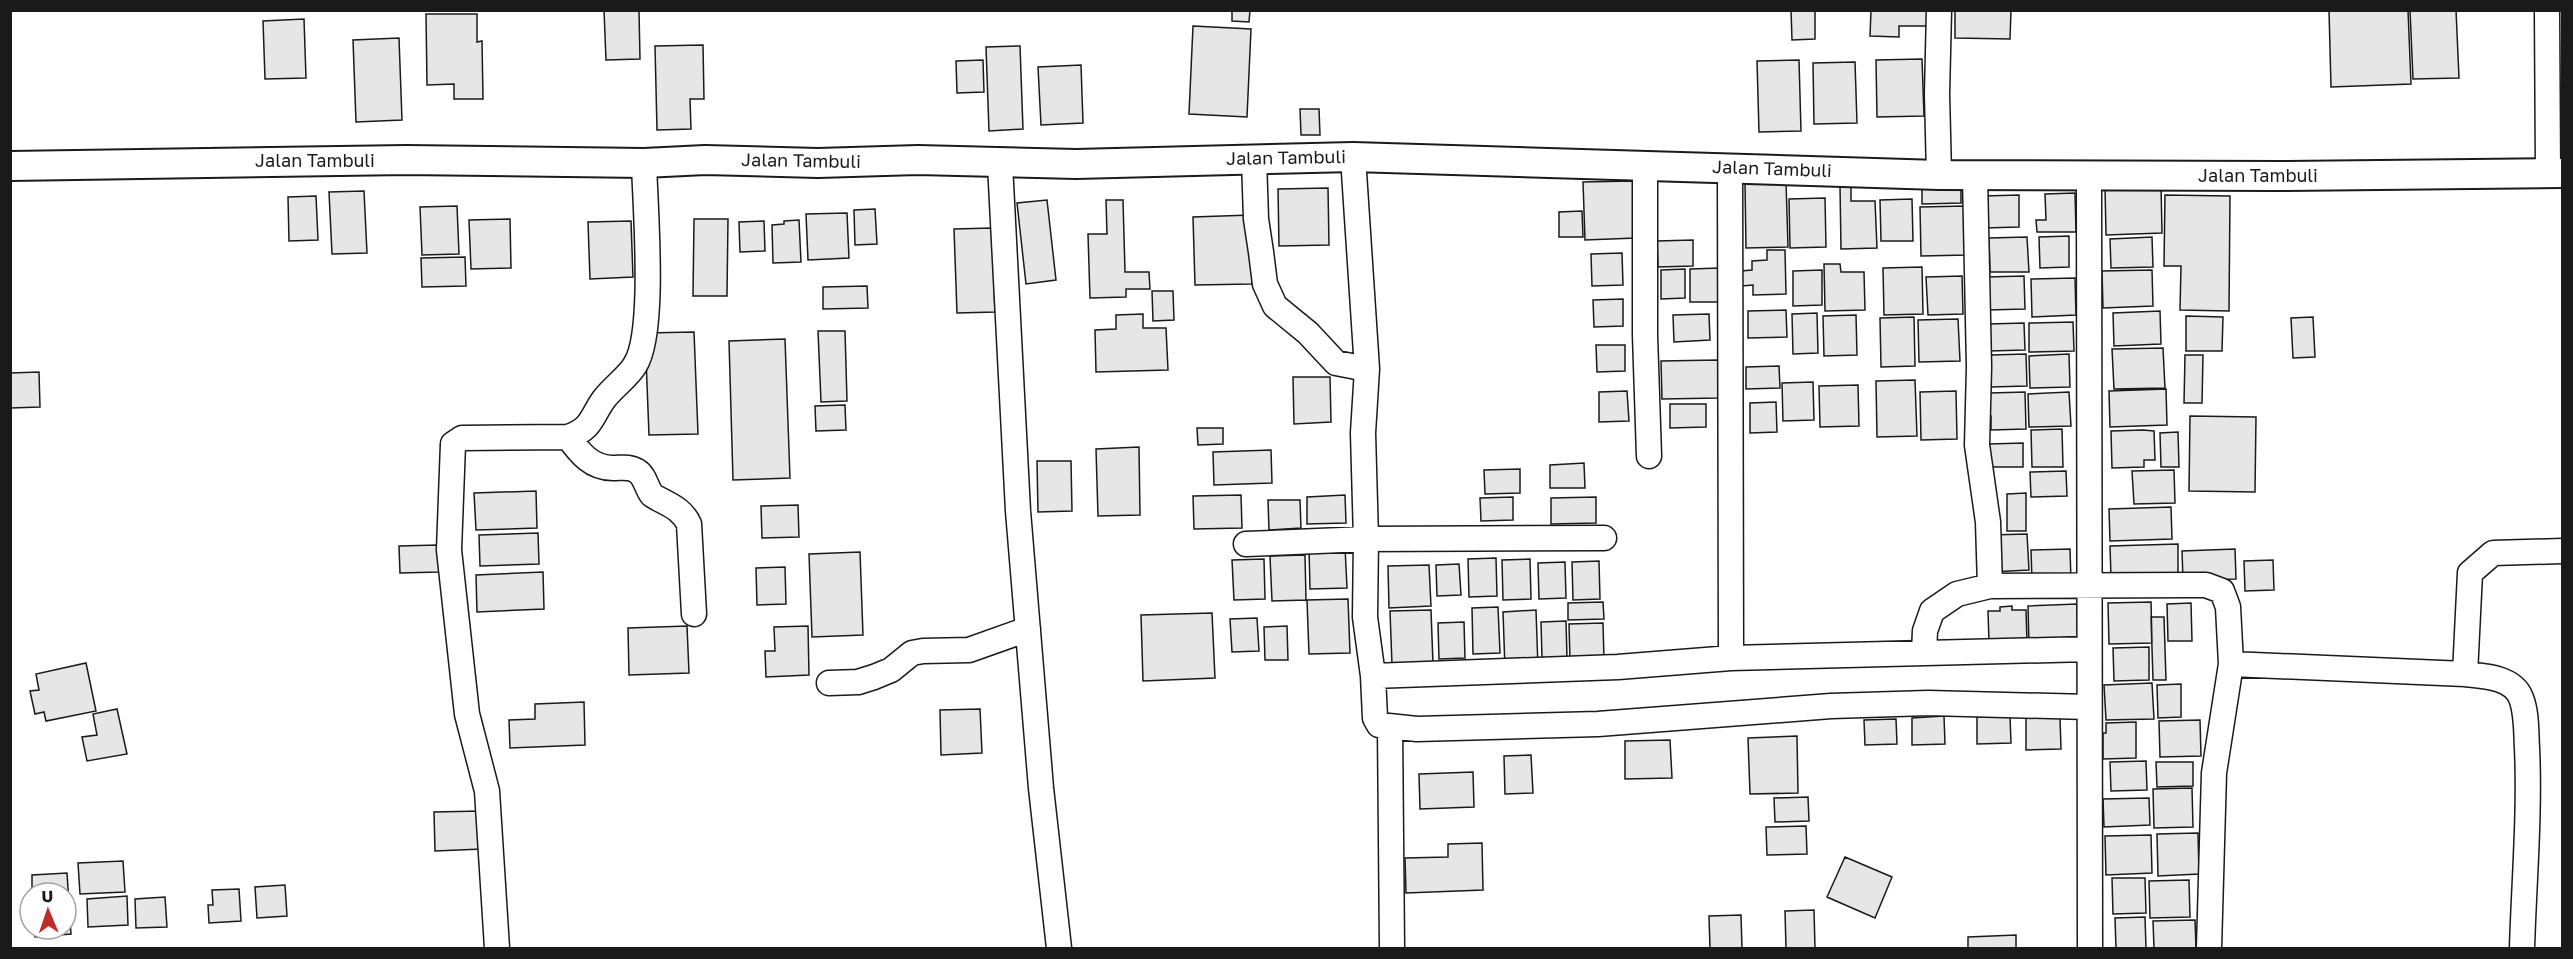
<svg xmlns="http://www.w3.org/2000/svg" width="2573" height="959" viewBox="0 0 2573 959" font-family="'Golos Text',sans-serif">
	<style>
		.building { fill: #e6e6e6; stroke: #1a1a1a; stroke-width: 1.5 }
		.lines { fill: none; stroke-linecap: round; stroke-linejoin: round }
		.minor-casing { stroke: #1a1a1a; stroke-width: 27 }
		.tertiary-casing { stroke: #1a1a1a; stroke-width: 32 }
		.minor { stroke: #fff; stroke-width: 24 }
		.tertiary { stroke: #fff; stroke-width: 28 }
		.labels { text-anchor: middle; stroke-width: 4.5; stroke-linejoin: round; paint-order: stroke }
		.street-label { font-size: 18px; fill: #1a1a1a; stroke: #fff }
	</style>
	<rect width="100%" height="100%" fill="#fff"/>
	<path class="building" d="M604 10H639L640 59 606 60Z
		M1232 10H1250L1249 22 1232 21Z
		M1791 10H1815V39L1792 40Z
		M1871 10H1930L1929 26H1899V37L1870 36Z
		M1955 10H2011L2010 39 1955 38Z
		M2329 10H2408L2411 84 2331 87Z
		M2410 10H2456L2459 78 2413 79Z
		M426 14H477V42L482 41 483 99H454V84L427 85Z
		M304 19 306 78 265 79 263 21Z
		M1193 26 1251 29 1247 117 1189 114Z
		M399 38 402 120 356 122 353 40Z
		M703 45 704 99H690L691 129 657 130 655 46Z
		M1020 46 1023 129 989 131 986 47Z
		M1922 59 1924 116 1877 117 1876 60Z
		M983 60 984 92 957 93 956 61Z
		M1799 60 1801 131 1759 132 1757 61Z
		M1855 62 1857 123 1814 124 1813 63Z
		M1081 65 1083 123 1041 125 1038 67Z
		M1300 109H1319L1320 135H1301Z
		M1634 181 1636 238 1585 240 1583 182Z
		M1786 182 1788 247 1746 248 1745 183Z
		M2161 185 2162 233 2106 235 2105 187Z
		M1840 186H1851V201H1875L1877 248 1841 249Z
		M1961 187V203L1922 204V188Z
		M1328 188 1329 245 1279 246 1278 189Z
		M364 191 367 253 332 254 329 192Z
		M2075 193 2076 232H2037L2036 220H2046L2045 194Z
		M2019 195V227L1984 228V196Z
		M2165 195 2230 196 2229 311 2180 310 2181 266H2164Z
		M316 196 318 240 289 241 288 197Z
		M1825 198 1826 247 1790 248 1789 199Z
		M1912 199 1913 241H1881L1880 200Z
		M1047 200 1056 280 1026 284 1017 203Z
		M1106 200H1123L1125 272H1149L1150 289H1126V297L1090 298 1088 234H1107Z
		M457 206 459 254 422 255 420 207Z
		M1966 206 1968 255 1921 256 1920 207Z
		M875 209 877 244 855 245 854 210Z
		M1582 211 1583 237H1559V212Z
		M847 213 849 258 808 260 806 214Z
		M1251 215 1252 284 1195 285 1193 217Z
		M510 219 511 268 471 269 469 220Z
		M694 219H728L727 296H693Z
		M799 220 801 262 773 263 772 225 784 224V221Z
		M631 221 633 277 590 279 588 222Z
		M764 221 765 251 740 252 739 222Z
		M992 228 995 312 957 313 954 229Z
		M2069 236V267L2040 268 2039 237Z
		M2027 237 2029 272H1990L1989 238Z
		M2152 237 2153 267 2111 268 2110 239Z
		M1693 240V266L1658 267 1657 241Z
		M1767 250H1785L1786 294 1753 295V285L1742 286 1741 271 1752 270V261L1767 260Z
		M1622 253 1623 285 1592 286 1591 254Z
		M465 257 466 286 422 287 421 258Z
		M1824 264H1840L1841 272H1864L1865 310 1825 311Z
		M1922 267 1923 314 1884 315 1883 268Z
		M1720 268 1721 302H1690V269Z
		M1685 269V298L1661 299V270Z
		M1822 270V305L1793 306V271Z
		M2152 270 2153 306 2103 308 2102 271Z
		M1962 276 1963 314 1928 315 1926 277Z
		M2024 276 2025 309 1987 310 1986 277Z
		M2075 278 2076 315 2032 317 2031 279Z
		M867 286 868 308 823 309V287Z
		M1152 291H1173L1174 320 1153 321Z
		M1623 299V326L1594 327 1593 300Z
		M1786 310 1787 337 1748 338V311Z
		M2160 311 2161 344 2114 346 2113 313Z
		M1817 313 1818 353 1793 354 1792 314Z
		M1143 314V328H1166L1168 370 1096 372 1095 330 1116 329V315Z
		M1709 314 1710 340 1674 342 1673 315Z
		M1856 315 1857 355 1824 356 1823 316Z
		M2186 316 2223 317 2222 351H2186Z
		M1914 317 1915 366 1881 367 1880 318Z
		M2313 317 2315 357 2293 358 2291 318Z
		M1958 319 1960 361 1919 362 1918 320Z
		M2073 322 2074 351 2029 352V323Z
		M2024 323 2025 350 1989 351 1988 324Z
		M818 331H845L847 401 821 402Z
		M694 332 698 434 649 435 645 333Z
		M785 339 790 478 733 480 729 341Z
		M1596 345H1625V371L1597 372Z
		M2163 348 2165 388 2114 389 2112 349Z
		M2026 354 2027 386 1991 387V380H1983L1982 365H1991V355Z
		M2069 354 2070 387 2030 388 2029 356Z
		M2185 355H2203L2202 403H2184Z
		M1718 360 1719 398 1662 399 1661 361Z
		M1779 366 1780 388 1746 389V367Z
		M39 372 40 407 10 408V373Z
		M1293 377H1330L1331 422 1294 424Z
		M1915 380 1917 436 1877 437 1876 381Z
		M1813 382 1814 420 1783 421 1782 383Z
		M1858 385 1859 426 1820 427 1819 386Z
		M2166 389 2167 425 2110 427 2109 391Z
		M1627 391 1629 421 1599 422V392Z
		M1956 391 1957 439 1921 440 1920 392Z
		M2025 392 2026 429 1991 430V416H1979L1978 401H1990V393Z
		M2069 392 2071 426 2029 427 2028 394Z
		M1776 402 1777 432 1750 433V403Z
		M1670 404H1706V427L1670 428Z
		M845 405 846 430 816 431 815 406Z
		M2190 416 2256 417 2255 492 2189 491Z
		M1197 428H1223V444L1198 445Z
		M2062 429 2063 467H2032L2031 430Z
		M2143 430 2154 431 2155 460H2144V467L2112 468 2111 431Z
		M2178 432 2179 467H2161L2160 433Z
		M2023 443V467H1989V444Z
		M1139 447 1140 515 1098 516 1096 449Z
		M1271 450 1272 483 1214 485 1213 452Z
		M1037 461H1071L1072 511 1038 512Z
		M1584 463 1585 488H1550V465Z
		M1520 469V493L1485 494 1484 470Z
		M2174 470 2175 503 2134 504 2132 471Z
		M2066 471 2067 496 2031 497 2030 472Z
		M536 491 537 528 476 530 474 493Z
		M2026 493V531H2007V494Z
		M1241 495 1242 528 1194 529 1193 496Z
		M1345 495 1346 523 1307 524V497Z
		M1513 497V520L1481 521 1480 498Z
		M1596 497V523L1551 524V498Z
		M1268 500H1300L1301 528 1269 530Z
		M798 505 799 537 762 538 761 506Z
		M2171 507 2172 539 2110 541 2109 509Z
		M538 533 539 564 480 566 479 535Z
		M2027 534 2029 570 1991 572 1990 535Z
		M2178 544V575L2111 577 2110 546Z
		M438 545 439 572 400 573 399 546Z
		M1345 547 1347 588 1310 589 1309 548Z
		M2070 549 2071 581 2032 582 2031 550Z
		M2235 549 2236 579 2183 580 2182 551Z
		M860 552 863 635 812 637 809 554Z
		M1305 555 1306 600 1272 601 1270 556Z
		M1496 558 1497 596 1469 597 1468 559Z
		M1264 559 1265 599 1234 600 1232 560Z
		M1530 559 1531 599 1503 600 1502 560Z
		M2273 560 2274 590 2245 591 2244 561Z
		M1599 561 1600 599 1573 600 1572 562Z
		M1565 562 1566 598 1539 599 1538 563Z
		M1459 564 1461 595 1437 596 1436 565Z
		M1429 565 1431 606 1389 608 1388 566Z
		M785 567 786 604 757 605 756 568Z
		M543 572 544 609 477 612 476 575Z
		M1348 599 1350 653 1309 654 1307 600Z
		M1603 602 1604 619 1568 620V603Z
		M2151 602 2152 643 2109 644 2108 603Z
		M2191 603 2192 641H2168L2167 604Z
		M2077 604 2078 646 2029 647 2028 606Z
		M2012 606V610H2026L2027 642H1989L1988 611H2000V607Z
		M1498 607 1500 653 1473 654 1472 608Z
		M1431 610 1433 664 1392 665 1390 611Z
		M1536 610 1538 668 1505 669 1503 612Z
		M1212 613 1215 678 1143 681 1141 615Z
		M2151 617H2164L2166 680H2153Z
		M1257 618 1259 651 1232 652 1230 619Z
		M1566 621 1567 658H1542L1541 622Z
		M1464 622 1465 658 1439 659 1438 623Z
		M1603 623 1604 659 1570 660 1569 624Z
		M687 626 689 673 629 675 628 628Z
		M808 626 809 675 766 677 765 651H775L774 627Z
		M1287 626 1288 660H1265L1264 627Z
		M2149 647V680L2114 681 2113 648Z
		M86 663 96 711 46 721 44 712 35 714 30 691 39 690 36 674Z
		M2152 683 2154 719 2106 720 2104 685Z
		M2181 684V717L2158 718 2157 685Z
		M584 702 585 745 510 748 509 720 535 719V704Z
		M117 709 127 754 87 761 82 737 97 735 93 714Z
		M980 709 982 753 941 755 940 710Z
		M1944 716 1945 744 1912 745V718Z
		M2010 716 2011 743 1977 744V717Z
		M2026 718H2060L2061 749 2026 750Z
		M1896 719 1897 744 1865 745 1864 720Z
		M2200 720 2201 756 2160 757 2159 721Z
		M2136 722V758L2103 759V733H2106V723Z
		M1797 736 1798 793 1750 794 1748 738Z
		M1670 740 1672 778 1625 779V741Z
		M1531 755 1533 793 1505 794 1504 756Z
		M2146 761 2147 790 2111 791 2110 762Z
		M2156 762H2193V786L2157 787Z
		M1473 772 1474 807 1420 809 1419 774Z
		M2192 788 2193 827 2154 828 2153 789Z
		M1808 797 1809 821 1775 822 1774 798Z
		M2149 798 2150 825 2104 827 2103 799Z
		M481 811 482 849 435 851 434 812Z
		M1806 826 1807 854 1767 855 1766 827Z
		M2198 833 2199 874 2158 876 2157 834Z
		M2151 835 2152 873 2106 875 2105 836Z
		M1482 843 1483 890 1406 893 1405 858 1448 857V844Z
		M1845 857 1892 877 1875 918 1827 897Z
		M123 861 125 892 80 894 78 863Z
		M67 873 71 934 35 937 34 929H66V893H32V875Z
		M2112 878H2145L2146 913 2113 914Z
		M2189 880 2190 917 2150 918 2149 881Z
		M285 885 287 916 257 918 255 887Z
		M239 889 241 921 209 923 208 905H213L212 890Z
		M127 896 128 925 88 927 87 899Z
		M165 897 167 927 136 928 135 899Z
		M1814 910 1815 948H1786L1785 911Z
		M1741 915 1742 948H1710L1709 916Z
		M2145 917 2146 948H2116L2115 918Z
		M2195 920 2196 948H2154L2153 921Z
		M2016 935V948H1968V937Z"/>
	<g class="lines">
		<defs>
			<path id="minor" d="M2547 10 2548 173
				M1353 157 1367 369
				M1254 159 1256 219 1261 252 1265 284 1275 306 1308 333 1336 363 1367 369 1363 433 1366 539 1365 617 1373 676 1375 718 1379 725 1417 729 1598 724 1831 706 1928 703 2089 707
				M1000 164 1018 511 1041 788 1059 948
				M1645 165V335L1649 456
				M1730 167 1731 658
				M1939 175 1937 94 1939 10
				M2089 175 2090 948
				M1975 176 1979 367 1977 445 1988 522 1990 586
				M568 437C580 453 591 468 613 468 622 468 629 466 637 471 645 476 646 487 652 495 666 504 681 507 689 524L694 614
				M1246 544 1366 539 1604 538
				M1924 652 1925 631 1932 611 1957 594 1990 586 2191 585H2206L2222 591 2228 607 2231 664 2214 773 2209 948
				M2231 664 2465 674C2484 676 2513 677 2521 698 2527 713 2526 732 2527 748 2530 814 2524 882 2522 948
				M2465 674 2470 573 2493 553 2562 551
				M1373 676 1618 667 1731 658 2088 649
				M829 683 858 682 874 677 891 670 912 653 923 651 969 650 1028 629
				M1390 727 1392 948
				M497 948 487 791 467 714 449 550 453 444 462 438 568 437C592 429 591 417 604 399 613 387 629 376 635 365 656 333 645 205 644 163"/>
			<path id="tertiary" d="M10 166 406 160 644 163 705 160 818 163 918 160 1076 164 1353 157 1939 175 2281 176 2562 173"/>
		</defs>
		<use href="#minor" class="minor-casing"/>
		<use href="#tertiary" class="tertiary-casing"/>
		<use href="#minor" class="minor"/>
		<use href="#tertiary" class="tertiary"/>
	</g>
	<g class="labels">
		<g class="street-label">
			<text transform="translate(1286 158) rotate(-1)" y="6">Jalan Tambuli</text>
			<text x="315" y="167">Jalan Tambuli</text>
			<text transform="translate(801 161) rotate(1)" y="6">Jalan Tambuli</text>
			<text transform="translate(1772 169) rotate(2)" y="6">Jalan Tambuli</text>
			<text x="2258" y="182">Jalan Tambuli</text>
		</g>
	</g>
	<rect width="2573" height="959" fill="none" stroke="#1a1a1a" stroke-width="24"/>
	<g transform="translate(48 911) rotate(358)"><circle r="28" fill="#ffffff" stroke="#a3a3a3" stroke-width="1.5"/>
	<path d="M0-4.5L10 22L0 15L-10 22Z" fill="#c62828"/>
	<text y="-9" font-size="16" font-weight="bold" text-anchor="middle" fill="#1a1a1a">U</text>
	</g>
</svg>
